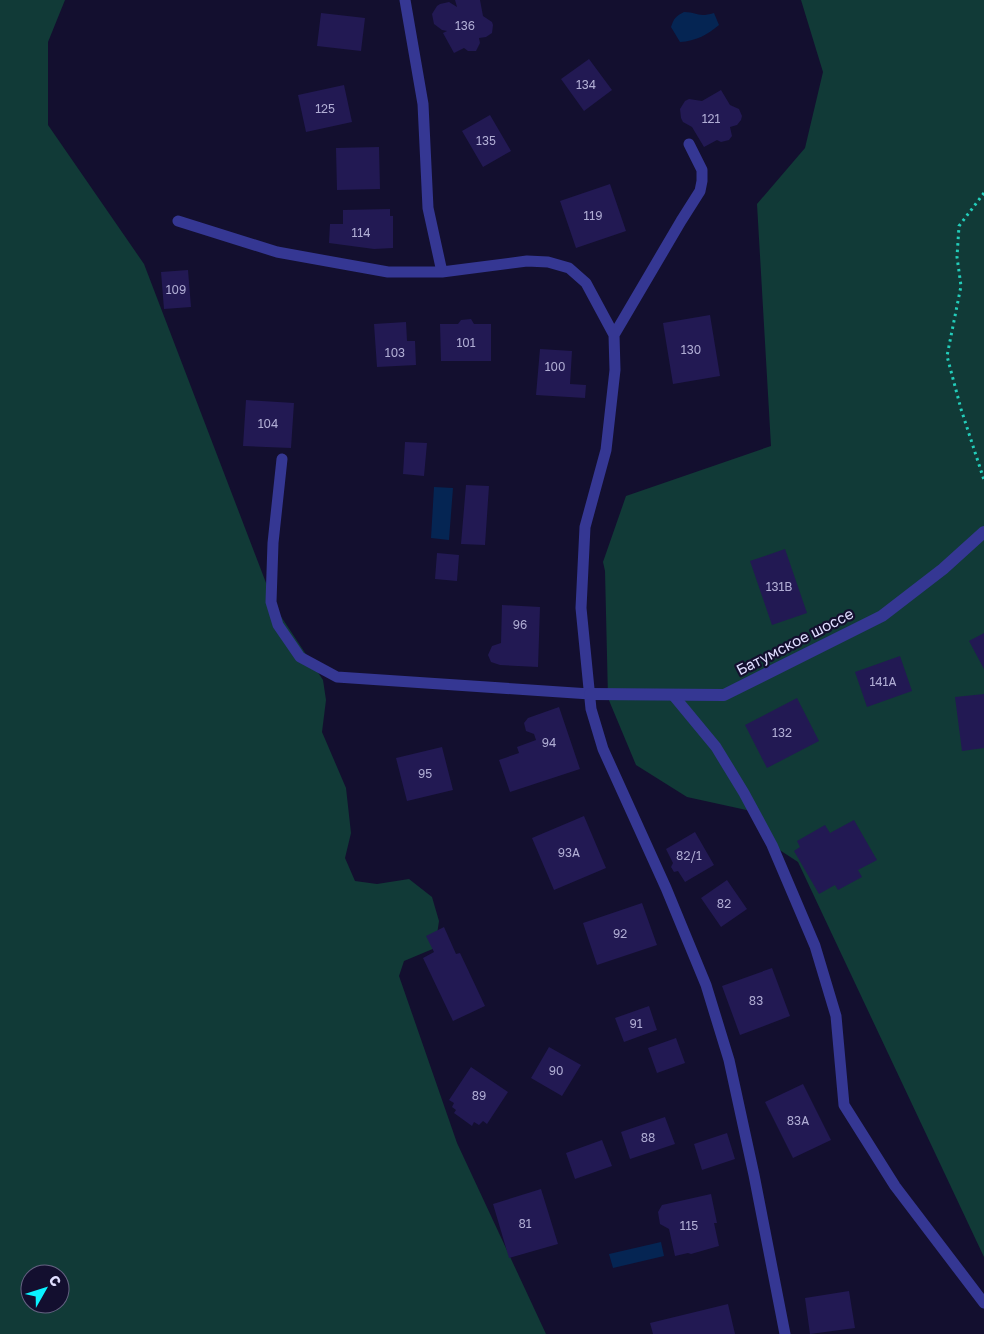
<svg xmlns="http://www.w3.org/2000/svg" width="984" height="1334" viewBox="0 0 984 1334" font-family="'Golos Text',sans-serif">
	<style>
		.green { fill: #113a37; fill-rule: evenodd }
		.water { fill: #052553 }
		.building { fill: #221953 }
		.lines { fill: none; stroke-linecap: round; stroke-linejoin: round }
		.path { stroke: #23cdba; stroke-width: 3; stroke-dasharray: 2.5 4; stroke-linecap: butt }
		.service { stroke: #353793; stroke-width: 11 }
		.minor { stroke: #353793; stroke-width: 12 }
		.labels { text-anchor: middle; stroke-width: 4.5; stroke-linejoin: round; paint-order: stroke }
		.number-label { font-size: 12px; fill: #b0add4 }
		.street-label { font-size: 15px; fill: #e0deff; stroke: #130f2f }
	</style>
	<rect width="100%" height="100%" fill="#130f2f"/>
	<path class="green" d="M0 0H65L48 42V125L144 264 276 609 323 680 326 700 322 732 346 788 351 833 345 858 355 881 377 884 409 879 432 897 439 921 435 948 404 961 399 976 457 1143 546 1334H0ZM30 1274H60V1304H30Z
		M801 0H984V1257L798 862 772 845 751 811 687 797 636 765 608 698 605 571 603 562 626 496 771 446 757 204 805 148 823 72Z"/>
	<path class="water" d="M684 12C698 12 697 18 714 13L719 25C707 35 696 41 680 42L671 27C674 18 676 16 684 12Z
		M434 487 453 488 449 540 431 538Z
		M661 1242 664 1256 613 1268 609 1254Z"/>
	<path class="building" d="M455 0H480L483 16 492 22 493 25 492 33 486 37 479 38 480 43 476 51H468L464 48 454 53 443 33 447 31 442 30 434 24 432 14 437 6 440 4 449 2 457 7Z
		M321 13 365 18 361 51 317 46Z
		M589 59 612 90 584 111 561 79Z
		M344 85 352 122 306 132 298 95Z
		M721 90 730 105 739 109 742 116 741 120 737 125 730 127 732 136 729 140 721 142 717 140 704 147 692 127 683 122 681 118 680 109 685 101 689 99 702 101Z
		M490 115 511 151 483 167 462 131Z
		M379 147 380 189 337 190 336 148Z
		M610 184 626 231 576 248 560 201Z
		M390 209V216H393V248L374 249 329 243 330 224H343V210Z
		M188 270 191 307 164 309 161 272Z
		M710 315 720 376 673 384 663 323Z
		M471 319 474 324H491V361H441L440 324H458L461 320Z
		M406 322 407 341H415L416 365 377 367 374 324Z
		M540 349 572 351 570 384 586 385 585 398 536 395Z
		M246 400 294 403 291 448 243 446Z
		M405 442 427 443 424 476 403 474Z
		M466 485 489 486 485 545 461 544Z
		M785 549 807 613 772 625 750 561Z
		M437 553 459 555 457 581 435 579Z
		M502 605 540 607 538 667 500 665 491 662 488 655 492 646 501 643Z
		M984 633V669L969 641Z
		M900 656 912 691 867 707 855 672Z
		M984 694V748L962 751 955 697Z
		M797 698 819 741 767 768 745 725Z
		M559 707 580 769 510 792 499 760 519 753 517 747 536 740 534 734 526 731 524 723 528 718Z
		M442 747 453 790 407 801 396 758Z
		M584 816 606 868 554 890 532 838Z
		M854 820 877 860 858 870 862 877 838 890 835 885 819 894 794 851 800 847 797 841 825 825 830 833Z
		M695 832 714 865 685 882 678 871 674 872 671 867 673 863 666 849Z
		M727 880 747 909 721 927 701 898Z
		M642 903 657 945 597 965 583 923Z
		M444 927 456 954 460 953 485 1006 453 1021 423 958 434 952 426 936Z
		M772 968 790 1016 740 1035 722 986Z
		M649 1006 657 1030 624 1042 615 1018Z
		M676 1038 685 1063 657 1073 648 1048Z
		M549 1047 581 1065 562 1096 531 1078Z
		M471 1067 508 1092 487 1124 483 1121 479 1125 474 1122 472 1126 454 1113 456 1110 452 1107 454 1103 449 1100Z
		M803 1084 831 1140 793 1158 765 1102Z
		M665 1117 675 1144 630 1159 621 1132Z
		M727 1133 735 1159 702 1170 694 1144Z
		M602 1140 612 1166 575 1179 566 1153Z
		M541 1189 558 1244 509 1258 493 1204Z
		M711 1194 717 1223H714L719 1246 691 1254 688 1253 675 1256 669 1229 660 1224 658 1212 662 1205Z
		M849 1291 855 1328 810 1334 805 1298Z
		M728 1304 735 1334H653L650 1323Z"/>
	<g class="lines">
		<path class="path" d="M984 193 959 226 957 257 961 286 947 356 961 409 984 480"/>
		<path class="service" d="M405 0 423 104 428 208 442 272 527 261 548 262 569 268 586 283 614 335 615 370 606 450 585 527 581 608 591 709 603 749 666 888 706 985 729 1060 754 1175 785 1334
			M178 221 277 252 388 272H442
			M614 335 681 221 700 191 702 181V170L689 144
			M282 459 273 543 271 602 278 625 300 657 337 677 590 694
			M673 695 716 747 744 793 772 845 815 946 836 1016 844 1105 895 1186 984 1303"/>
		<path class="minor" d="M590 694 724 695 882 616 943 569 984 532"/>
	</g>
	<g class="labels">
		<g class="number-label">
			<text x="465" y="30">136</text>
			<text x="586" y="89">134</text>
			<text x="325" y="113">125</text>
			<text x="711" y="123">121</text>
			<text x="486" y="145">135</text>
			<text x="593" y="220">119</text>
			<text x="361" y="237">114</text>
			<text x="176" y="294">109</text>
			<text x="466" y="347">101</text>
			<text x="691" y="354">130</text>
			<text x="395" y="357">103</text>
			<text x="555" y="371">100</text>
			<text x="268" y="428">104</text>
			<text x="779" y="591">131В</text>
			<text x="520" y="629">96</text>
			<text x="883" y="686">141А</text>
			<text x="782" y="737">132</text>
			<text x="549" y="747">94</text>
			<text x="425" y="778">95</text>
			<text x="569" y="857">93А</text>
			<text x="689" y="860">82/1</text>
			<text x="724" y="908">82</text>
			<text x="620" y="938">92</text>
			<text x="756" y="1005">83</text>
			<text x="636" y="1028">91</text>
			<text x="556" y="1075">90</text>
			<text x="479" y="1100">89</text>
			<text x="798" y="1125">83А</text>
			<text x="648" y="1142">88</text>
			<text x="525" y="1228">81</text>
			<text x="689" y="1230">115</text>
		</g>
		<g class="street-label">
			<text transform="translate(795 642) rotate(-27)" y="5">Батумское шоссе</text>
		</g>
	</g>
	<g transform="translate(45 1289) rotate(51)"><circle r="24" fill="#130f2f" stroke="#656282"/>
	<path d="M0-4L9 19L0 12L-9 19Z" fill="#0af3ff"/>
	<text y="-8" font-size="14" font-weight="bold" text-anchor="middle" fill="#e0deff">С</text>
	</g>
</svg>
